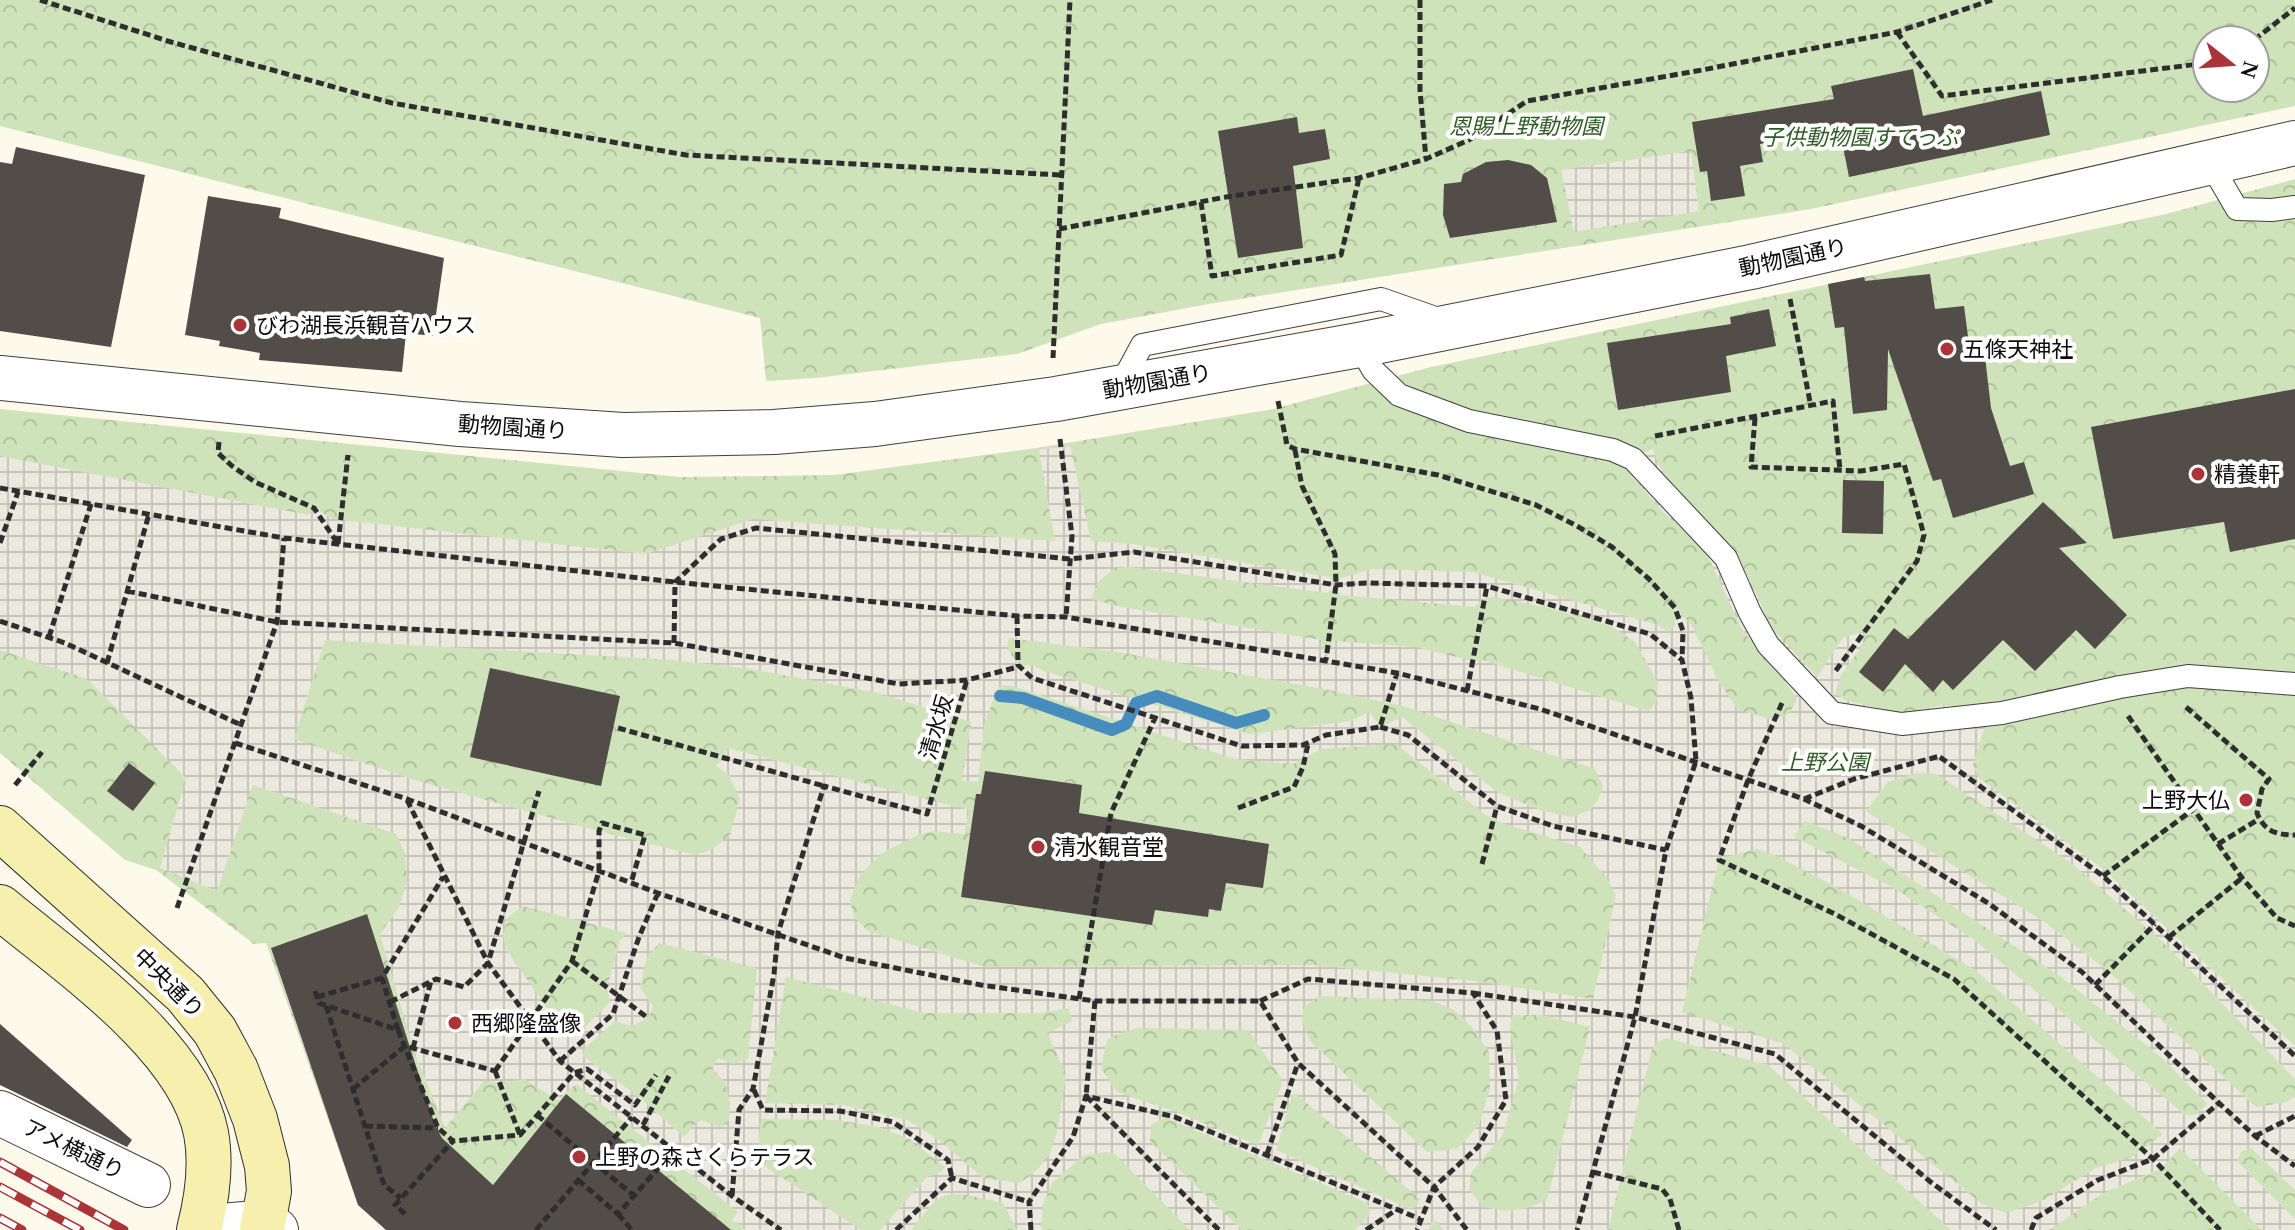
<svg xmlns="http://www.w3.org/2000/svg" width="2295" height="1230" viewBox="0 0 2295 1230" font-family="'Times New Roman','Noto Sans JP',serif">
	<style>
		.park { fill: url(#park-crowns); fill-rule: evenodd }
		.plaza { fill: url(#plaza-grid); fill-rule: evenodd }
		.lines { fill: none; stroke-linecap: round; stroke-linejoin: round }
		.stream { stroke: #468cbd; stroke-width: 12 }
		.building { fill: #534d49 }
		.service-casing { stroke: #3f3f3f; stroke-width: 24 }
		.minor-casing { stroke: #3f3f3f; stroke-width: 46 }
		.tertiary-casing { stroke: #3f3f3f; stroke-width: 46 }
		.secondary-casing { stroke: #2e2e2e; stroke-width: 46 }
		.path { stroke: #2e2e2e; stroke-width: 5; stroke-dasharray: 8 4; stroke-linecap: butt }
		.service { stroke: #fff; stroke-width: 22 }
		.minor { stroke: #fff; stroke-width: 44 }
		.tertiary { stroke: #fff; stroke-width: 44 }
		.secondary { stroke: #f6efae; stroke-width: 44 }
		.rail-casing { stroke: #ab3438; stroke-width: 9 }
		.rail { stroke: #fff; stroke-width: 6; stroke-dasharray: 18; stroke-linecap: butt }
		.poi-dot { fill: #ab3438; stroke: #fff; stroke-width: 3 }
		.labels { text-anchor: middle; stroke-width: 8; stroke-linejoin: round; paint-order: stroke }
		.park-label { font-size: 22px; font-style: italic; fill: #2f5b24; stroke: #fff }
		.street-label { font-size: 22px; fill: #0c0c0c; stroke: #fff }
		.poi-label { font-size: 22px; fill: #0c0c0c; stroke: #fff; text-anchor: start }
	</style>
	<defs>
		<pattern id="park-crowns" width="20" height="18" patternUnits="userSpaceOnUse" patternTransform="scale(2)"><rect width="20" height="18" fill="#cfe3ba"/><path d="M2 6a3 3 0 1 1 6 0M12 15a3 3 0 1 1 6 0" fill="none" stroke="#b1c29f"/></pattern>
		<pattern id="plaza-grid" width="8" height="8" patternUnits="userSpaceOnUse" patternTransform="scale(2)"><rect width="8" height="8" fill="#ebe8dd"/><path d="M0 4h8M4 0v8" fill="none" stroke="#c8c6bc"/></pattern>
	</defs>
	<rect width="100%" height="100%" fill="#fdfaec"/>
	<path class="park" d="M0 0H2295V106L1811 209 1209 304 1101 324 1017 354 816 378 766 381 760 318 0 126ZM2207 40H2255V88H2207Z
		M2295 179V1230H386L358 1205 266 943 254 944 156 870 125 860 0 753V409L681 477 834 475 1036 448 1273 409 1431 367 2166 214Z"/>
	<path class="plaza" d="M1691 151 1699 211 1574 232 1561 170Z
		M1070 446 1091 541 1133 544 1329 577 1336 585 1341 578 1372 569 1473 572 1658 625 1668 632 1675 626V608L1691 624 1719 682 1738 710 1773 720 1789 714 1796 701 1795 695 1742 629 1704 548 1665 514 1629 473 1633 459 1653 449 1658 464 1674 489 1735 549 1773 630 1817 677 1843 638 1866 630 1860 649 1841 675 1835 693 1845 700 1903 714 1942 705 2002 713 1984 729 1973 765 1979 778 2102 868 2295 1046V1079L2164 943 2071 863 1936 774 1917 773 1888 782 1866 811 2043 921 2108 971 2256 1107 2287 1102 2295 1096V1190L2251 1148 2241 1152 2237 1161 2295 1219V1230H2262L2180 1148 2162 1168 2102 1194 2049 1230H1951L1768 1065 1666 1038 1658 1042 1652 1049 1608 1230H1444L1436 1221H1432L1428 1230H1355L1369 1216 1370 1210 1367 1203 1164 1117 1151 1125 1150 1142 1242 1230H1190L1115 1154 1105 1152 1083 1156 1052 1183 1043 1204 1041 1230H1017L1003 1203 961 1194 946 1195 935 1201 911 1230H880L927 1177 941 1172 945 1167 909 1139 879 1127 836 1120 761 1119 757 1161 861 1230H747L732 1220 738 1212 576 1084 558 1100 524 1079 500 1083 484 1081 445 1128 413 1048 380 934 399 907 407 881 405 853 396 834 253 785 217 891 160 868 186 778 87 679 0 650V456L309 515 314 508 333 519 646 554 753 519 1055 541 1039 450ZM1130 567 1327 593 1336 586 1340 595 1475 607 1485 598 1493 597 1545 607 1611 626 1635 642 1658 683 1656 702 1648 711 1482 660 1473 661 1416 647 1333 641 1326 658 1321 640 1122 607 1091 599 1097 583 1115 568ZM1009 638 1111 651 1318 688 1403 706 1595 769 1603 786 1598 800 1590 810 1572 817 1543 811 1499 793 1402 717 1381 727 1369 712 1351 721 1250 734 1044 671 1032 665 1018 666 1007 647ZM325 640 673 660 751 669 878 693 971 722 962 781 978 782 984 725 997 689 1004 685 1012 686 1235 759 1293 764 1321 749 1396 744 1486 815 1502 823 1580 847 1606 877 1616 895 1593 999 1475 981 1313 965 985 967 868 931 854 917 850 900 860 875 882 853 920 834 933 831 964 834 969 810 727 748 724 758 716 766 729 775 740 799 730 835 713 849 695 855 599 831 414 780 294 739ZM1805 821 1848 838 2060 976 2163 1059 2207 1104 2195 1115H2185L1973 939 1892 887 1794 837ZM1757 849 1777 856 1843 891 1975 970 2163 1134 2132 1157 2096 1168 2042 1201 2006 1213 1982 1204 1784 1044 1682 1012 1719 859ZM523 906 626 933 620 941 607 987 610 1002 581 1031 570 1032 560 1027 506 949 503 935 508 917ZM659 943 757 968 748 1059 734 1064 718 1058 712 1069 725 1082 730 1102 729 1123 719 1127 702 1120 695 1124 684 1137 640 1098 583 1056 585 1048 615 1021 632 1026 648 1018 653 1006 640 988 647 957ZM786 977 924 1013H1040L1069 1008 1072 1021 1047 1033 1066 1074 1057 1133 1050 1154 1037 1170 1020 1183 983 1178 939 1140 907 1120 843 1105 765 1103ZM1319 996 1432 1001 1454 1010 1471 1026 1489 1052 1490 1088 1479 1125 1457 1149 1427 1152 1310 1041 1302 1019 1304 1007ZM1512 1015H1542L1590 1027 1547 1200 1527 1208 1505 1211 1483 1207 1469 1189 1471 1173 1503 1134 1519 1078 1510 1029ZM1137 1028 1248 1030 1281 1078 1282 1084 1258 1145 1176 1112 1117 1092 1101 1068 1107 1040 1118 1034ZM1296 1094 1420 1199 1417 1206 1410 1209 1276 1150 1292 1095Z"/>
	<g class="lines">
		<path class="stream" d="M1000 696 1023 698 1112 730 1126 724 1136 703 1157 696 1236 723 1264 715"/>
	</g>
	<path class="building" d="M1913 69 1923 116 2041 91 2050 135 1849 177 1840 131 1760 144 1763 162 1740 166 1745 196 1711 201 1707 171 1700 172 1692 122 1834 99 1831 86Z
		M1297 117 1299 133 1325 129 1330 159 1293 166 1303 248 1238 258 1218 131Z
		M16 147 145 175 111 347 0 331V162L12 164Z
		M1508 160 1531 165 1547 178 1557 222 1450 238 1443 215 1444 184 1461 182 1463 174 1486 162Z
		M208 196 281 208 279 218 444 258 433 336 406 333 402 372 259 360 260 353 219 346 220 341 185 335Z
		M1930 274 1935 309 1964 306 1971 359 1985 357 1991 408 2010 466 2024 462 2034 494 1953 518 1941 479 1933 481 1888 349 1887 410 1853 414 1844 327 1835 328 1828 284 1864 277 1865 281Z
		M1769 309 1776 346 1726 356 1731 392 1618 410 1607 343 1731 324 1730 317Z
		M2295 389V539L2230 552 2224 522 2113 539 2091 427Z
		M1843 480 1884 481 1883 534 1842 533Z
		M2043 502 2087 543 2059 548 2127 615 2095 649 2076 630 2035 671 2003 640 1953 690 1943 680 1933 692 1905 664 1883 692 1859 672 1894 628 1908 639Z
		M490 668 620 696 601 786 470 757Z
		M129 763 155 783 133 811 107 791Z
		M985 771 1082 785 1079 813 1269 844 1263 888 1226 883 1221 911 1209 909 1208 917 1155 910 1152 925 961 897 976 794H981Z
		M367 914 435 1125 442 1138 493 1185 566 1094 731 1230H386L358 1205 271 948Z
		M0 1024 132 1140 127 1147 0 1085Z"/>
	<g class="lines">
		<defs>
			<path id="service" d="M2210 163 2237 209 2272 210 2295 207
				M1359 345 1373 370 1399 395 1469 421 1613 450 1633 459 1726 558 1750 613 1768 645 1832 713 1902 724 2002 713 2120 687 2188 676 2295 684
				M1119 388 1142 345 1381 299 1444 321"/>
			<path id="minor" d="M0 1113 148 1185
				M200 1228 265 1222 276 1230"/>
			<path id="tertiary" d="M0 378 460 424 623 435 774 432 875 424 1056 399 1359 345 1751 267 2295 143"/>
			<path id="secondary" d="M0 828 185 994 215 1031 236 1070 255 1119 267 1166 269 1191 262 1230
				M0 907C66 962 189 1045 206 1133 212 1165 207 1199 199 1230"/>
		</defs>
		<use href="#service" class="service-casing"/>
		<use href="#minor" class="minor-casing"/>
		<use href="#tertiary" class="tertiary-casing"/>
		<use href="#secondary" class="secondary-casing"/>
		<path class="path" d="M40 0 171 42 392 103 686 155 1061 175
			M1420 0V90L1426 159
			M1897 32 1942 96 2207 63
			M2254 40 2295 8
			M1201 202 1212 276 1341 255 1359 178
			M1059 229 1226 197 1359 178 1426 159 1469 140 1527 101 1702 70 1897 32 1992 0
			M1790 299 1811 407
			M1053 358 1070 0
			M1278 401 1287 445 1295 449 1438 475 1536 505 1577 526 1612 547 1649 579 1675 608 1683 631 1682 659
			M1755 418 1751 467 1861 471 1904 464 1924 535 1917 561 1834 673
			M1655 436 1833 401 1840 470
			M1060 439 1072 536 1066 617
			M219 442 218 453 232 466 255 482 314 508 338 544
			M1295 450 1302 486 1335 554 1336 585 1326 660
			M0 488 284 538 675 582 1017 616 1066 617 1397 673 1540 709 1804 799 1861 826 1988 903 2082 972 2219 1103 2255 1136 2295 1166
			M0 543 18 492
			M338 544 348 455
			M127 591 277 622 674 643 899 684 967 680 1018 667
			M1017 616 1018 665 1032 678 1242 746 1303 745 1326 735 1380 727 1397 673
			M0 621 65 643 241 725
			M49 637 91 504
			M674 643 675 582 721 539 756 528 1070 559 1134 552 1336 585 1366 583 1487 586 1650 634 1682 660 1691 698 1696 761 1666 850 1635 1017 1577 1230
			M107 663 149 514
			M1467 691 1487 586
			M1782 703 1748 780 1719 860 1835 914 1954 979 2153 1159 2220 1230
			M2186 707 2269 779 2262 789 2257 813C2264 831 2276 835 2295 835
			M2128 716 2242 878 2277 918 2295 926
			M1380 727 1408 735 1497 806 1553 826 1666 850
			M618 728 824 786
			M235 743 407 799 658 893 845 958 981 985 1095 1001H1260L1298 1063 1434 1187 1467 1230
			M1940 757 2103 876 2295 1056
			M15 785 42 752
			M1804 799 1854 779 1940 756
			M407 800 488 963 560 1061 732 1196 781 1230
			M1238 808 1294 787 1303 767 1308 744
			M2218 844 2259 819
			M1482 864 1497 806
			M2103 876 2194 809
			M177 908 277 622 284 538
			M2169 937 2242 878
			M572 961 648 1018
			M2095 985 2155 924
			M315 991 319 1003 398 1030 382 978 443 877
			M1473 993 1635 1017 1775 1054 1932 1183 1996 1230
			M317 997 382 978
			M1079 999 1111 813 1156 716
			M1095 1001 1086 1096 1219 1230
			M1260 1001 1308 979 1473 993 1497 1031 1506 1100 1478 1147 1434 1187 1417 1230
			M390 1002 436 979 464 987 488 963 539 791
			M326 1006 384 1185 401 1198
			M398 1030 438 1128 453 1141 520 1135 574 1073 587 1069 635 1105 656 1075
			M413 1048 431 981
			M560 1061 613 1014 639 937 658 893
			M495 1071 572 961 599 871V831L602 823 645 835 631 883
			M495 1071 520 1135
			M353 1089 405 1046 495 1071
			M754 1090 763 1110 840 1111 893 1122 948 1160 952 1178
			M537 1115 633 1195
			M643 1125 669 1076
			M365 1126 438 1128
			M2255 1136 2295 1116
			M1267 1154 1298 1063
			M1593 1172 1662 1189 1670 1199 1679 1230
			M578 1180 618 1214 674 1150
			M732 1196 739 1110 753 1089 774 974 778 933 824 786 927 814 967 680
			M405 1214 395 1205 453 1141
			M618 1214 632 1230
			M536 1230 632 1117
			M896 1230 952 1178 1029 1202
			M1031 1230 1029 1202 1073 1137 1086 1096 1175 1117 1420 1219
			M1366 1230 1396 1210
			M2031 1230 2036 1218 2098 1180 2153 1159 2219 1103"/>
		<use href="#service" class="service"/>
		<use href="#minor" class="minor"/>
		<use href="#tertiary" class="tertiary"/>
		<use href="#secondary" class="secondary"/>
		<defs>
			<path id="rail" d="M0 1162 124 1230
				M0 1187 80 1230
				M0 1218 22 1230"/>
		</defs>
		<use href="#rail" class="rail-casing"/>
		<use href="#rail" class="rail"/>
	</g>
	<g class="poi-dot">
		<circle cx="240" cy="325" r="8"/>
		<circle cx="1947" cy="349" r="8"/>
		<circle cx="2198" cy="474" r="8"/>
		<circle cx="2246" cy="800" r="8"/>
		<circle cx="1038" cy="847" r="8"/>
		<circle cx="455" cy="1023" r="8"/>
		<circle cx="579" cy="1157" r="8"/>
	</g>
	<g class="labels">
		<g class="park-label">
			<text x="1526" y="134">恩賜上野動物園</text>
			<text x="1860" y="145">子供動物園すてっぷ</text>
			<text x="1825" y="770">上野公園</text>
		</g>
		<g class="street-label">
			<text transform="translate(1793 257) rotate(-12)" y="8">動物園通り</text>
			<text transform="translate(1157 381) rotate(-10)" y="8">動物園通り</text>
			<text transform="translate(513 427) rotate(4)" y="8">動物園通り</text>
			<text transform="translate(936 727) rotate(-74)" y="8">清水坂</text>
			<text transform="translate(169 983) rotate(45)" y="8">中央通り</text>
			<text transform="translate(74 1149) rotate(26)" y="8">アメ横通り</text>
		</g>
		<g class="poi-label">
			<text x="256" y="333">びわ湖長浜観音ハウス</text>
			<text x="1963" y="357">五條天神社</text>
			<text x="2214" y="482">精養軒</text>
			<text x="2230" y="808" text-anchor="end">上野大仏</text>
			<text x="1054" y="855">清水観音堂</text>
			<text x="471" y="1031">西郷隆盛像</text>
			<text x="595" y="1165">上野の森さくらテラス</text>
		</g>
	</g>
	<g transform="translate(2231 64) rotate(107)"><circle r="38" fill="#ffffff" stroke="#9e9e9e" stroke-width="2"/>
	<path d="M0-6L14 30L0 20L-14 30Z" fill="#ab3438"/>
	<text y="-12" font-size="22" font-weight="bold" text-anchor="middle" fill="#0c0c0c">N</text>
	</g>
</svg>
